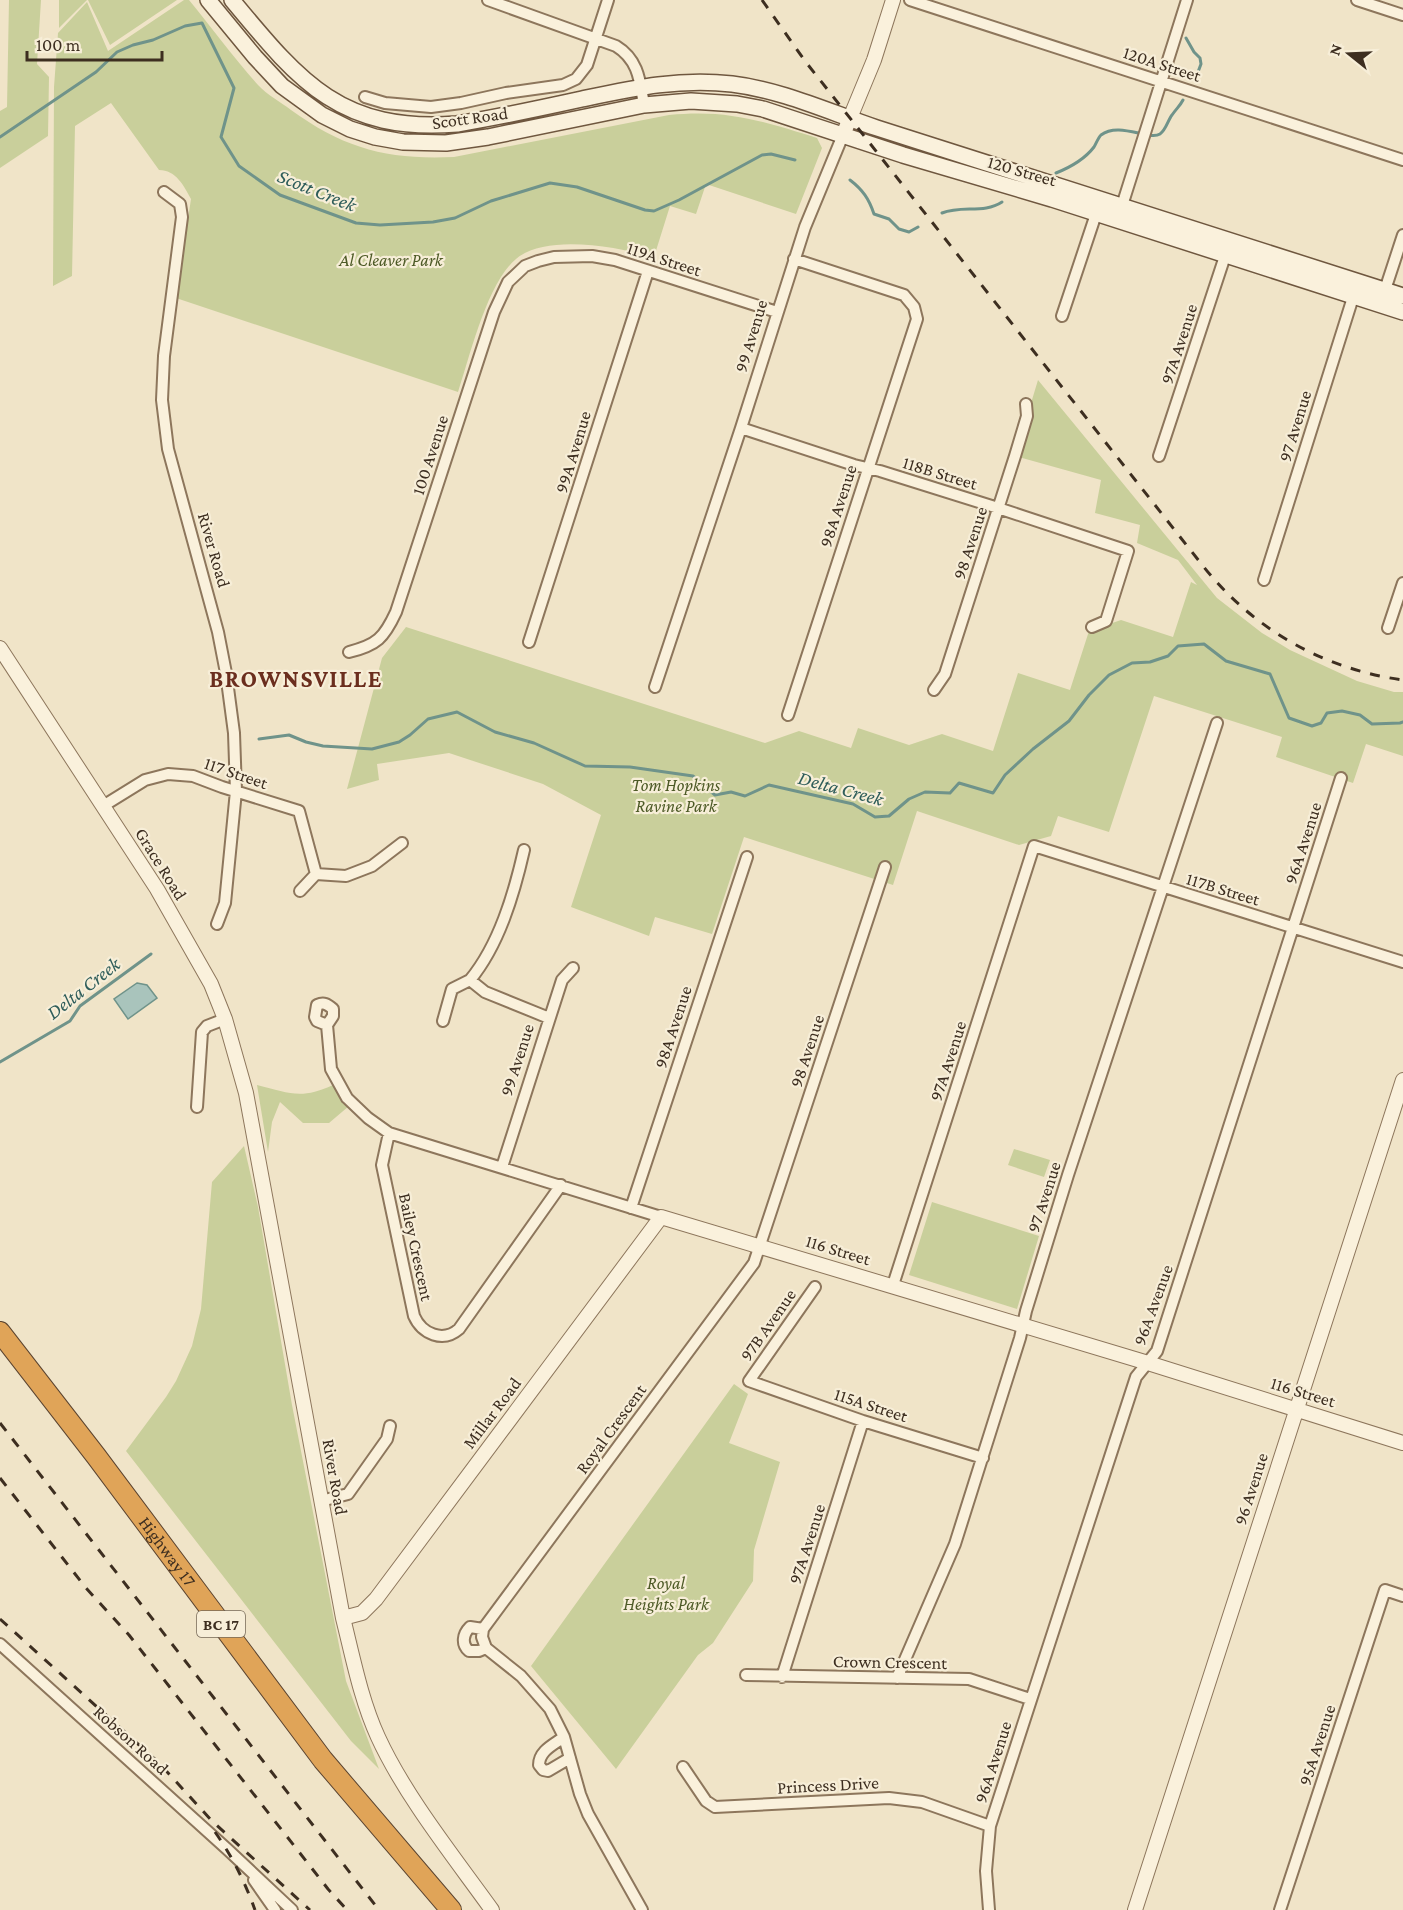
<svg xmlns="http://www.w3.org/2000/svg" width="1403" height="1910" viewBox="0 0 1403 1910" font-family="'Crimson Pro',serif">
	<style>
		.green { fill: #c9cf9b }
		.water { fill: #a9c4bc; stroke: #6f938a; stroke-width: 1.5 }
		.lines { fill: none; stroke-linecap: round; stroke-linejoin: round }
		.stream { stroke: #6f938a; stroke-width: 3 }
		.minor-casing { stroke: #8d765c; stroke-width: 14 }
		.tertiary-casing { stroke: #8d765c; stroke-width: 16 }
		.secondary-casing { stroke: #6f573f; stroke-width: 18 }
		.motorway-casing { stroke: #5b4430; stroke-width: 22 }
		.minor { stroke: #faf1dc; stroke-width: 10 }
		.tertiary { stroke: #faf1dc; stroke-width: 14 }
		.secondary { stroke: #faf1dc; stroke-width: 15 }
		.motorway { stroke: #e0a458; stroke-width: 20 }
		.rail { stroke: #3d2e20; stroke-width: 3; stroke-dasharray: 10 10; stroke-linecap: butt }
		.labels { text-anchor: middle; stroke-width: 4.5; stroke-linejoin: round; paint-order: stroke }
		.shield { fill: #f7eed8; stroke: #756857; stroke-width: 1.5 }
		.shield-label { font-size: 16px; font-weight: bold; fill: #3d2e20 }
		.street-label { font-size: 18px; fill: #3d2e20; stroke: #f7eed8 }
		.park-label { font-size: 18px; font-style: italic; fill: #4d5a26; stroke: #f7eed8 }
		.water-label { font-size: 20px; font-style: italic; fill: #2f5d5a; stroke: #f7eed8 }
		.district-label { font-size: 24px; font-weight: bold; letter-spacing: 1.5px; fill: #6b2e1e; stroke: #f7eed8 }
	</style>
	<rect width="100%" height="100%" fill="#f0e4c8"/>
	<path class="green" d="M9 0H41L37 64 49 77 48 136 0 168V111L7 107Z
		M59 0H87L59 28Z
		M88 0H177L110 45Z
		M184 0H189C212 28 234 58 258 85 267 95 281 102 291 110 345 149 388 160 454 157L669 115C727 109 762 121 817 138L822 148 796 214 706 184 696 214 670 206 654 257C618 247 546 233 516 259 487 283 470 356 458 392L176 298 191 199C184 186 176 170 159 170L111 103 75 126 72 276 53 286 54 87 58 33 87 2 108 51Z
		M1038 380 1217 598 1262 633 1290 650 1357 681 1394 692H1403V756L1366 744 1353 783 1276 757 1282 737 1154 696 1109 832 1058 816 1051 836 1019 845 917 811 893 885 744 837 712 934 655 917 649 936 571 907 601 815 543 784 449 753 377 764 379 780 347 789 382 658 406 627 765 743 799 731 851 748 858 728 909 745 942 734 993 751 1018 673 1070 690 1089 631 1121 620 1173 637 1191 582 1197 585 1178 560 1137 543 1140 525 1095 513 1101 480 1015 456Z
		M257 1085C289 1093 301 1100 333 1085L349 1106 329 1123H303L280 1102 272 1122 268 1152Z
		M244 1146 258 1207 292 1405 346 1681 379 1769 351 1741 126 1451 166 1397 176 1381 192 1346 201 1309 212 1182Z
		M1014 1149 1050 1160 1044 1177 1008 1165Z
		M932 1202 1039 1236 1017 1309 909 1275Z
		M734 1384 748 1394 729 1443 780 1462 754 1550 753 1581 713 1643 698 1655 616 1769 531 1666Z"/>
	<path class="water" d="M137 983 147 985 157 998 128 1019 114 999Z"/>
	<g class="lines">
		<path class="stream" d="M1186 38 1194 52 1200 58 1201 64 1195 80
			M0 137 96 72 117 52 133 45 153 40 185 26 202 23 234 88 221 137 239 166 280 195 356 223 380 225 433 222 455 218 491 201 550 183 577 187 645 210 654 211 679 200 762 155 771 154 795 160
			M1056 173C1071 167 1084 160 1094 147 1096 144 1098 138 1101 135 1119 121 1149 141 1160 134 1166 130 1168 120 1172 115 1176 109 1180 106 1183 100
			M850 180C863 190 869 199 874 214L889 219 899 229 909 232 918 227
			M942 213C962 205 984 214 1002 202
			M259 739 289 735 306 742 323 746 372 749 399 742 410 735 428 719 457 712 495 732 534 743 585 766 630 767 693 776 715 795 731 792 745 796 769 785 853 804 875 817 889 816 909 799 925 792 950 793 959 783 993 793 1005 775 1033 749 1069 721 1089 695 1109 675 1132 663 1150 662 1168 656 1178 646 1204 644 1226 661 1270 674 1289 718 1312 726 1321 723 1327 713 1342 711 1360 715 1372 724 1400 723 1403 722
			M0 1062 70 1021 80 1006 151 954"/>
		<defs>
			<path id="minor" d="M488 0 616 46C639 60 640 82 644 105
				M910 0 1403 160
				M1357 0 1403 15
				M365 97 385 103 431 107 461 103 506 93 563 85 576 79 587 65 608 0
				M164 192 180 204 182 217 164 356 162 400 168 449 218 632 226 673 234 733 236 791 225 903 217 924
				M1120 212 1187 0
				M1385 290 1403 235
				M1062 316 1096 214
				M741 428 854 465 880 471 998 508 1128 551 1106 621 1092 627
				M1159 456 1227 250
				M1264 580 1355 291
				M1388 628 1403 583
				M529 642 648 271
				M349 652C377 645 384 638 396 612L494 312 508 282 525 266 538 261 554 257 592 256 615 260 777 312
				M655 687 741 428 805 227 843 135
				M934 690 945 674 1015 456 1027 416 1026 404
				M788 715 917 319 914 307 904 295 794 259
				M103 806 145 780 168 774 193 776 222 787 299 811 316 874 346 876 372 866 402 843
				M300 891 316 874
				M470 980C499 945 514 894 524 850
				M443 1021 452 989 470 980 485 992 549 1018
				M327 1025 317 1021 315 1017 317 1005C324 1002 327 1004 333 1009V1016L327 1025 331 1069 347 1098 368 1118 389 1133 661 1217
				M197 1107 202 1032 207 1026 225 1019
				M389 1133 382 1165 414 1316C422 1334 443 1343 459 1329L561 1185
				M502 1167 562 980 573 968
				M631 1208 747 857
				M893 1285 1034 846 1403 962
				M815 1287 749 1381 863 1421 983 1458
				M321 1501 348 1494 387 1439 390 1426
				M483 1629 470 1627C463 1634 461 1644 469 1651H479L486 1648
				M0 1644 227 1849 292 1910
				M746 1675 969 1679 1030 1699
				M782 1677 863 1421
				M897 1678 955 1544 1020 1338 1026 1311 1068 1175 1217 723
				M564 1737C553 1745 539 1751 539 1765L543 1770 548 1771 570 1758
				M683 1767 706 1801 715 1807 889 1798 922 1802 990 1826
				M254 1880 275 1910
				M642 1910 588 1814 580 1794 564 1737 550 1709 521 1676 486 1648 482 1637 483 1629 754 1263 885 867
				M989 1910 986 1871 990 1826 1136 1377 1157 1351 1341 778
				M1280 1910 1385 1590 1403 1596"/>
			<path id="tertiary" d="M843 135 874 60 893 0
				M0 648 157 889 211 984 225 1019 246 1093 343 1618C353 1658 361 1700 378 1737 405 1796 454 1857 492 1910
				M343 1618 362 1613 376 1599 661 1217 1148 1363 1403 1443
				M1135 1910 1403 1080"/>
			<path id="secondary" d="M208 0 255 57 282 86 322 115 350 129 375 137 403 142 446 143 488 137 644 105 691 101 737 104 763 109 903 155 1052 199 1403 312
				M232 0C300 82 341 133 457 124 499 117 541 108 582 99 634 88 679 78 732 84 782 90 829 112 877 128L1403 296"/>
			<g id="motorway">
				<path id="s1" d="M0 1332 96 1456 323 1760 451 1910"/>
			</g>
		</defs>
		<use href="#minor" class="minor-casing"/>
		<use href="#tertiary" class="tertiary-casing"/>
		<use href="#secondary" class="secondary-casing"/>
		<use href="#motorway" class="motorway-casing"/>
		<use href="#minor" class="minor"/>
		<use href="#tertiary" class="tertiary"/>
		<use href="#secondary" class="secondary"/>
		<use href="#motorway" class="motorway"/>
		<path class="rail" d="M762 0 805 61 1203 566C1253 629 1323 669 1403 680
			M0 1423 379 1910
			M0 1478 86 1588 129 1635 328 1889 347 1910
			M0 1619 159 1763 212 1821 310 1910
			M215 1832C232 1856 245 1882 255 1910"/>
	</g>
	<g class="labels">
		<rect class="shield" x="197" y="1611" width="48" height="26" rx="4.5"/>
		<g class="shield-label">
			<text x="221" y="1630">BC 17</text>
		</g>
		<g class="street-label">
			<text transform="translate(1162 64) rotate(18)" y="6">120A Street</text>
			<text transform="translate(470 118) rotate(-8)" y="6">Scott Road</text>
			<text transform="translate(1022 171) rotate(16)" y="6">120 Street</text>
			<text transform="translate(664 259) rotate(18)" y="6">119A Street</text>
			<text transform="translate(751 336) rotate(-73)" y="6">99 Avenue</text>
			<text transform="translate(1179 344) rotate(-72)" y="6">97A Avenue</text>
			<text transform="translate(1295 426) rotate(-73)" y="6">97 Avenue</text>
			<text transform="translate(573 452) rotate(-73)" y="6">99A Avenue</text>
			<text transform="translate(430 455) rotate(-72)" y="6">100 Avenue</text>
			<text transform="translate(940 473) rotate(17)" y="6">118B Street</text>
			<text transform="translate(838 506) rotate(-72)" y="6">98A Avenue</text>
			<text transform="translate(970 543) rotate(-72)" y="6">98 Avenue</text>
			<text transform="translate(214 550) rotate(74)" y="6">River Road</text>
			<text transform="translate(236 773) rotate(19)" y="6">117 Street</text>
			<text transform="translate(1303 843) rotate(-72)" y="6">96A Avenue</text>
			<text transform="translate(161 864) rotate(58)" y="6">Grace Road</text>
			<text transform="translate(1223 889) rotate(17)" y="6">117B Street</text>
			<text transform="translate(673 1027) rotate(-72)" y="6">98A Avenue</text>
			<text transform="translate(807 1051) rotate(-72)" y="6">98 Avenue</text>
			<text transform="translate(517 1060) rotate(-72)" y="6">99 Avenue</text>
			<text transform="translate(948 1061) rotate(-72)" y="6">97A Avenue</text>
			<text transform="translate(1044 1197) rotate(-72)" y="6">97 Avenue</text>
			<text transform="translate(416 1247) rotate(78)" y="6">Bailey Crescent</text>
			<text transform="translate(838 1250) rotate(17)" y="6">116 Street</text>
			<text transform="translate(1153 1305) rotate(-70)" y="6">96A Avenue</text>
			<text transform="translate(768 1325) rotate(-55)" y="6">97B Avenue</text>
			<text transform="translate(1303 1392) rotate(17)" y="6">116 Street</text>
			<text transform="translate(871 1405) rotate(18)" y="6">115A Street</text>
			<text transform="translate(492 1413) rotate(-53)" y="6">Millar Road</text>
			<text transform="translate(611 1429) rotate(-54)" y="6">Royal Crescent</text>
			<text transform="translate(335 1477) rotate(80)" y="6">River Road</text>
			<text transform="translate(1251 1489) rotate(-72)" y="6">96 Avenue</text>
			<text transform="translate(807 1544) rotate(-72)" y="6">97A Avenue</text>
			<text dy="6" stroke="none"><textPath href="#s1" startOffset="276">Highway 17</textPath></text>
			<text transform="translate(890 1662) rotate(1)" y="6">Crown Crescent</text>
			<text transform="translate(131 1740) rotate(42)" y="6">Robson Road</text>
			<text transform="translate(1317 1745) rotate(-72)" y="6">95A Avenue</text>
			<text transform="translate(993 1762) rotate(-72)" y="6">96A Avenue</text>
			<text transform="translate(828 1785) rotate(-3)" y="6">Princess Drive</text>
		</g>
		<g class="park-label">
			<text x="391" y="266">Al Cleaver Park</text>
			<text x="676" y="791">Tom Hopkins<tspan x="676" dy="21">Ravine Park</tspan></text>
			<text x="666" y="1589">Royal<tspan x="666" dy="21">Heights Park</tspan></text>
		</g>
		<g class="water-label">
			<text transform="translate(317 190) rotate(22)" y="7">Scott Creek</text>
			<text transform="translate(841 788) rotate(15)" y="7">Delta Creek</text>
			<text transform="translate(83 988) rotate(-38)" y="7">Delta Creek</text>
		</g>
		<g class="district-label">
			<text x="296" y="687">BROWNSVILLE</text>
		</g>
	</g>
	<g transform="translate(1349 54) rotate(288)" stroke="#f7eed8" stroke-width="4.5" paint-order="stroke">
	<path d="M0-4.5L10 22L0 15L-10 22Z" fill="#3d2e20"/>
	<text y="-9" font-size="16" font-weight="bold" text-anchor="middle" fill="#3d2e20">N</text>
	</g>
	<path d="M27 51v9h135v-9" fill="none" stroke="#3d2e20" stroke-width="3"/>
	<text x="36" y="51" font-size="18" fill="#3d2e20" stroke="#f7eed8" stroke-width="4.5" paint-order="stroke">100 m</text>
</svg>
